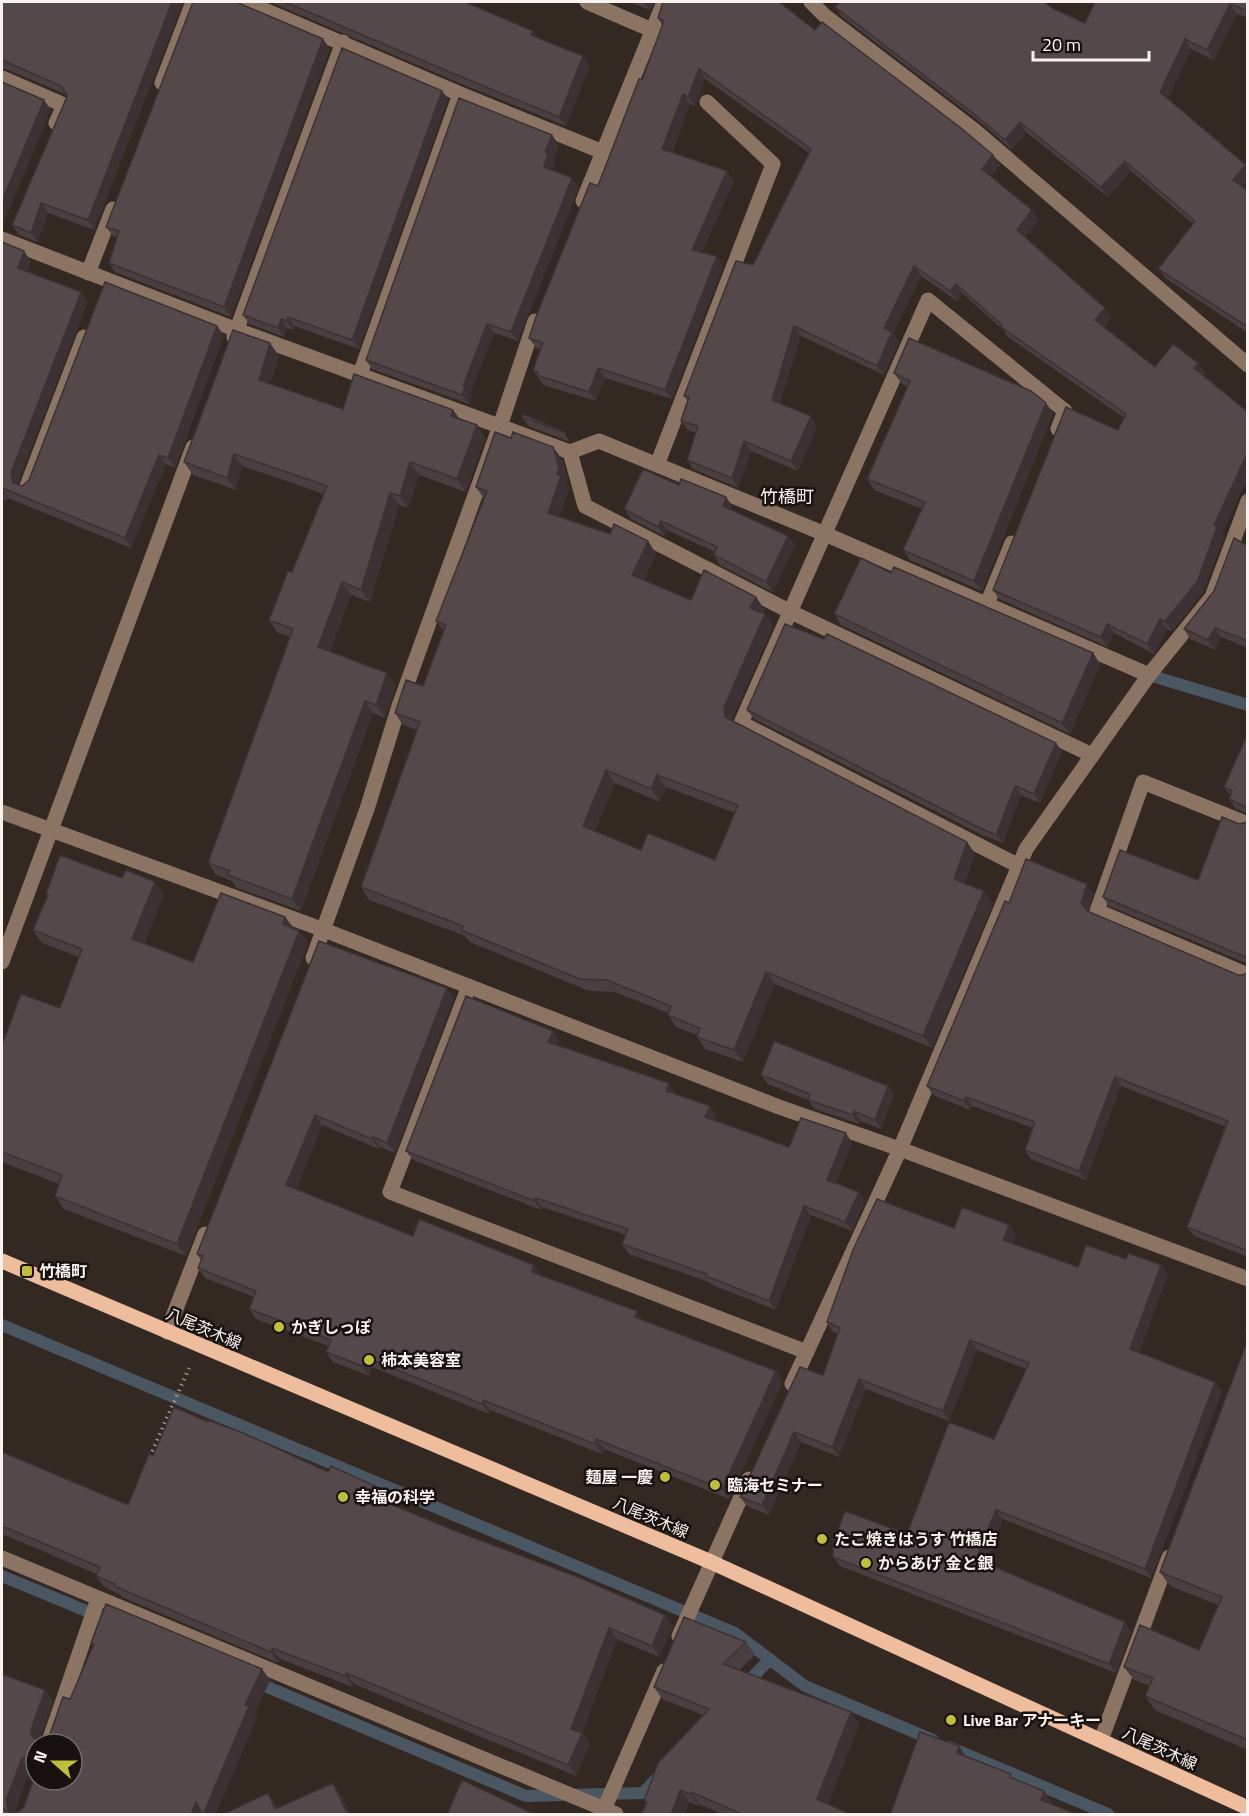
<svg xmlns="http://www.w3.org/2000/svg" width="1249" height="1816" viewBox="0 0 1249 1816" font-family="'Titillium Web','Noto Sans JP',sans-serif">
	<style>
		.lines { fill: none; stroke-linecap: round; stroke-linejoin: round }
		.stream { stroke: #4b5663; stroke-width: 12 }
		.path { stroke: #a09692; stroke-width: 4; stroke-dasharray: 1.5 4.5; stroke-linecap: butt }
		.minor { stroke: #8b7464; stroke-width: 15 }
		.major { stroke: #edbd9d; stroke-width: 15 }
		.wall { fill: #493e40; fill-rule: evenodd }
		.shaded-wall { fill: #3c3234 }
		.building { fill: #55484b; stroke: #3c3234; stroke-width: 1.5; fill-rule: evenodd }
		.poi-dot { fill: #c1bd3f; stroke: #17120f; stroke-width: 2 }
		.labels { text-anchor: middle; stroke-width: 5; stroke-linejoin: round; paint-order: stroke }
		.poi-label { font-size: 16px; font-weight: bold; fill: #faf2ef; stroke: #17120f; text-anchor: start }
		.street-label { font-size: 16px; fill: #faf2ef; stroke: #17120f }
		.neighbourhood-label { font-size: 18px; fill: #faf2ef; stroke: #17120f }
	</style>
	<rect width="100%" height="100%" fill="#332822"/>
	<g class="lines">
		<path class="stream" d="M1149 675 1248 705
			M2 1325 735 1633 805 1686 933 1740
			M2 1576 101 1617
			M253 1681 526 1796 643 1793 660 1775
			M744 1686 770 1659
			M949 1747 1108 1814"/>
		<path class="path" d="M150 1457 189 1368"/>
		<path class="minor" d="M246 2 460 94 603 152
			M587 2 652 30
			M811 2 825 16 974 130 1248 365
			M2 78 64 105 56 123
			M162 83 193 2
			M583 201 664 2
			M2 239 237 330 570 452 599 441 825 534 1149 675
			M88 273 113 209
			M234 337 343 42
			M360 374 460 94
			M570 452 585 506 791 612 1092 755
			M657 465 773 164 707 102
			M27 486 84 337
			M987 604 1012 543
			M2 812 324 930 779 1107 900 1149 1248 1279
			M1248 824 1143 782 1097 911 1248 975
			M1019 866 741 723 928 300 1065 411 1058 429
			M313 958 367 809 399 706 500 426 535 321
			M2 962 193 447
			M469 986 390 1192 807 1352
			M167 1332 205 1234
			M792 1384 900 1149 1026 849 1149 675 1212 597 1248 501
			M2 1558 616 1814
			M679 1636 749 1479
			M1101 1740 1169 1557
			M48 1744 98 1599
			M602 1814 664 1671"/>
		<path class="major" d="M2 1261 711 1562 1248 1808"/>
	</g>
	<path class="wall" d="M2 2H183L94 230 48 213 38 242 19 235 12 225 66 99 67 95 6 69 2 70Z
		M270 2H465L538 38 583 56 590 66 566 126 464 85Z
		M629 2H655L650 10Z
		M1248 2V18L1237 14 1214 60 1191 49 1168 99 1246 165 1248 168V181L1242 187 1248 191V333L1165 278 1158 269 1193 224 1131 171 1108 197 1026 132 1012 150 980 122 842 17 835 7 1054 9 1085 23Z
		M658 18 815 30 1000 165 991 176 1032 210 1039 220 1025 237 1111 318 1104 327 1155 367 1205 373 1203 376 1248 412V477L1222 533 1224 537 1203 592 1172 631 1167 629 1154 654 1114 633 1108 647 999 599 993 590 1118 430 1124 418 1008 337 1003 330 962 293 957 301 921 276 893 333 899 341 884 375 801 336 780 403 817 426 798 471 751 451 738 488 693 469 687 460 696 433 688 430 681 421 688 401 684 396 753 265 809 153 705 79 695 106 690 104 672 152 734 181 702 252 723 266 672 399 605 378 596 401 543 385 533 370 540 349 536 348 529 338 598 186 642 80 662 25Z
		M330 49 231 317 115 272 109 263 117 238 113 236 106 227Z
		M442 91 448 99 359 349 294 326 293 330 287 328 284 337 249 324 243 315Z
		M559 145 553 159 555 163 552 170 579 187 518 341 494 333 470 394 472 396 469 404 372 369 366 360Z
		M2 242 31 261 27 272 88 301 18 482V484L22 486 224 335 175 468 166 464 131 548 8 498 7 501 2 499Z
		M279 356 270 384 343 409 453 410 459 418 477 425 485 438 466 492 419 475 408 508 399 505 370 602 351 595 330 651 396 685 385 718 373 713 301 911 237 888 232 881 216 875 208 863 290 637 278 633 269 620 292 572 324 494 242 466 236 490 193 475 184 462Z
		M894 373 1046 403 1053 414 982 591 910 560 903 550 922 509 874 490 867 479 908 387 902 384Z
		M522 417 564 432 570 442 528 426Z
		M562 459 568 479 566 483 570 488 559 517 610 534 648 541 656 554 644 580 691 600 756 597 764 609 763 613 765 614 773 626 732 719V721L967 842 975 854 965 883 993 903 932 1048 775 984 743 1062 705 1049 697 1037V1035L676 1027 668 1015V1013L615 992 589 991 470 942 465 936 369 900 361 887 417 730 403 725 395 713 423 686 444 631 436 621 484 499 476 487ZM615 783 660 802 666 787 735 813 715 860 641 850 595 831Z
		M679 485 726 497 732 506 731 510 788 536 795 545 773 592 720 565 714 555 715 552 667 530 664 536 631 519 624 509Z
		M1248 546V648L1221 637 1215 650 1190 639 1184 629 1214 591Z
		M834 614 1093 653 1100 664 1070 734 841 625Z
		M747 710 1062 751 1040 803 1021 795 1003 843 982 835 754 719Z
		M1248 733V814L1235 808 1229 799 1230 795 1224 787Z
		M1248 822V964L1109 906 1103 897 1198 880 1239 824Z
		M1093 893 1088 911 1238 975H1243L1248 972V1257L1194 1236 1187 1227 1226 1127 1121 1086 1086 1180 1031 1159 1025 1150 1033 1128 972 1106 970 1110 933 1095 927 1086 1009 903Z
		M46 894H164L144 944 193 962 285 917 294 928 299 931 308 943 186 1256 64 1209 55 1196 59 1184 2 1162V1045L60 1008 79 957 42 943 33 930 47 896Z
		M319 941 454 998 395 1153 380 1147 379 1149 322 1125 296 1189 413 1236 541 1275 644 1321 776 1371 783 1381 729 1499 604 1449 602 1454 490 1410 489 1414 372 1367 369 1376 333 1362 326 1352 328 1346 256 1319 249 1309 254 1297 205 1278 198 1268 201 1260 197 1254Z
		M553 1031 559 1040 557 1045 675 1092V1093L716 1115 714 1120 789 1147 852 1143 836 1183 865 1201 852 1231 811 1215 776 1310 712 1285 709 1282 629 1254 622 1244 626 1235 542 1207 541 1210 413 1160 406 1151Z
		M761 1075 888 1086 894 1095 881 1129 861 1121 859 1124 815 1109 808 1100 768 1084Z
		M1009 1225 1016 1234 1012 1243 1078 1267 1168 1274 1139 1352 1222 1391 1151 1578 1003 1519 985 1563 1131 1631 1116 1673 840 1566 833 1557 907 1534 994 1439 1026 1369 977 1350 949 1421 866 1389 839 1457 801 1442 769 1515 747 1506 740 1497 823 1375 838 1334 833 1332 827 1322 954 1228Z
		M1248 1339V1750L1155 1710 1145 1696 1150 1686 1134 1680 1124 1667 1199 1650 1218 1605 1170 1586 1160 1572Z
		M208 1422 328 1472 390 1493 397 1504 396 1507 665 1615 673 1626 659 1657 617 1639 582 1733 590 1744 576 1776 354 1684 353 1687 280 1659 278 1663 122 1597 119 1594 104 1587 96 1576 97 1574 2 1534V1452L128 1505 153 1456Z
		M746 1642 755 1655 739 1670 851 1712 859 1725 828 1804 852 1815H724L699 1804V1806L689 1802 684 1815H641L646 1803 644 1801 703 1715 662 1699 654 1687Z
		M91 1643 270 1680 254 1714 257 1717 215 1815H2V1674L45 1690 53 1701 39 1741 43 1742 49 1737 70 1699 93 1646ZM36 1744 72 1780 24 1807 18 1812H14L30 1769 36 1768Z"/>
	<path class="shaded-wall" d="M172 2H183L94 230 88 220Z
		M644 2H655L650 10Z
		M1230 4 1237 14 1214 60 1207 50Z
		M533 31 540 40 531 35Z
		M323 39 330 49 231 317 224 307Z
		M1185 39 1191 49 1167 101 1160 92Z
		M583 56 590 66 566 126 559 117Z
		M699 69 705 79 695 106 688 97Z
		M442 91 448 99 359 349 352 340Z
		M683 94 690 104 669 159 662 149Z
		M44 100 51 110 2 227V201Z
		M1020 122 1026 132 1012 150 1005 140Z
		M552 135 559 145 553 159 555 163 550 177 544 167 545 152Z
		M993 155 1000 165 989 179 982 169Z
		M1125 161 1131 171 1108 197 1101 187Z
		M1246 165 1248 168V181L1240 190 1233 180Z
		M727 171 734 181 699 259 692 250Z
		M572 178 579 187 518 341 511 332Z
		M41 203 48 213 38 242 31 233Z
		M1032 210 1039 220 1024 239 1017 230Z
		M24 251 31 261 25 278 18 268Z
		M717 256 723 266 672 399 665 390Z
		M914 266 921 276 893 333 899 341 884 375 877 366 884 328Z
		M956 284 962 293 957 301 950 291Z
		M81 292 88 301 18 482 20 493 13 483 11 473Z
		M1105 308 1111 318 1102 330 1095 320Z
		M288 317 294 326 293 330 287 321Z
		M281 319 287 328 284 337 278 328Z
		M487 324 494 333 470 394 472 396 469 404 462 395 463 386Z
		M217 326 224 335 175 468 168 458Z
		M794 326 801 336 778 409 772 400Z
		M270 343 279 356 268 393 259 380Z
		M1198 363 1205 373 1201 378 1194 368Z
		M598 368 605 378 596 401 589 392Z
		M1046 403 1053 414 982 591 974 581Z
		M453 410 462 423 451 416Z
		M811 416 817 426 798 471 791 461Z
		M477 425 485 438 466 492 457 479Z
		M744 441 751 451 738 488 732 478Z
		M553 447 562 459 568 479 566 483 570 488 556 526 548 513 557 474Z
		M234 454 242 466 236 490 227 478Z
		M159 455 166 464 131 548 125 538Z
		M1246 456 1248 459V477L1222 533 1224 537 1203 592 1172 631 1165 621 1214 525Z
		M410 462 419 475 408 508 400 496Z
		M2 488 8 498 7 501 2 492Z
		M390 493 399 505 370 602 361 590Z
		M726 497 732 506 729 515 723 506Z
		M661 521 667 530 664 536 658 527Z
		M788 536 795 545 773 592 766 582Z
		M648 541 656 554 641 587 632 575Z
		M342 582 351 595 327 660 318 647Z
		M756 597 764 609 759 620 750 608Z
		M765 614 773 626 732 719 733 729 725 717 724 707Z
		M1160 619 1167 629 1154 654 1147 644Z
		M1107 624 1114 633 1108 647 1101 637Z
		M1215 628 1221 637 1215 650 1208 640Z
		M1093 653 1100 664 1070 734 1062 723Z
		M387 673 396 685 385 718 376 705Z
		M365 701 373 713 301 911 292 899Z
		M1056 743 1062 751 1040 803 1034 794Z
		M606 770 615 783 592 839 583 826Z
		M657 775 666 787 660 802 651 789Z
		M1015 786 1021 795 1003 843 996 835Z
		M967 842 975 854 962 891 954 879Z
		M155 882 164 894 141 952 132 939Z
		M1087 884 1093 893 1087 912 1081 903Z
		M984 891 993 903 932 1048 923 1036Z
		M285 917 294 929 283 924Z
		M299 931 308 943 186 1256 177 1244Z
		M766 972 775 984 743 1062 734 1050Z
		M447 988 454 998 395 1153 387 1143Z
		M553 1031 559 1040 555 1052 548 1042Z
		M1115 1077 1121 1086 1086 1180 1079 1171Z
		M669 1083 675 1092 673 1100 666 1091Z
		M888 1086 894 1095 881 1129 875 1120Z
		M966 1097 972 1106 970 1110 964 1101Z
		M710 1106 716 1115 712 1127 705 1117Z
		M854 1111 861 1121 859 1124 853 1115Z
		M315 1115 322 1125 293 1195 286 1185Z
		M846 1133 852 1143 833 1189 827 1180Z
		M373 1137 380 1147 379 1149 372 1139Z
		M859 1192 865 1201 852 1231 845 1222Z
		M536 1198 542 1207 541 1210 535 1201Z
		M804 1206 811 1215 776 1310 769 1301Z
		M1009 1225 1016 1234 1010 1249 1003 1240Z
		M534 1265 541 1275 532 1272Z
		M1161 1265 1168 1274 1137 1359 1130 1349Z
		M637 1311 644 1321 635 1317Z
		M970 1340 977 1350 949 1421 943 1411Z
		M365 1357 372 1367 369 1376 362 1366Z
		M776 1371 783 1381 729 1499 722 1489Z
		M859 1379 866 1389 839 1457 832 1447Z
		M1215 1382 1222 1391 1151 1578 1145 1569Z
		M483 1400 490 1410 489 1414 482 1404Z
		M794 1432 801 1442 769 1515 762 1505Z
		M596 1439 604 1449 602 1454 595 1444Z
		M390 1493 397 1504 393 1514 385 1502Z
		M996 1510 1003 1519 983 1569 976 1559Z
		M665 1615 673 1626 659 1657 652 1646Z
		M1125 1622 1131 1631 1116 1673 1109 1664Z
		M609 1628 617 1639 580 1739 582 1733 590 1744 576 1776 568 1765 571 1729Z
		M272 1648 280 1659 278 1663 271 1652Z
		M262 1669 270 1680 254 1714 257 1717 215 1815H191Z
		M346 1673 354 1684 353 1687 345 1676Z
		M45 1690 53 1701 39 1741V1744L31 1735V1730Z
		M851 1712 859 1725 825 1812 817 1799Z
		M959 1746 968 1759 957 1753Z
		M22 1758 30 1769 14 1811V1814L8 1809 6 1800Z
		M333 1783 342 1796 351 1815H348Z
		M680 1790 689 1802 684 1815H671Z
		M1044 1791 1053 1803 1049 1812 1041 1800Z
		M691 1792 699 1804V1806L690 1794Z
		M268 1793 277 1806 281 1815 275 1809Z"/>
	<path class="building" d="M2 2H172L88 220 41 203 31 233 12 225 66 99 67 94 61 86 2 60Z
		M193 2H236L323 39 224 307 109 263 119 231 106 227Z
		M285 2H465L533 31 531 35 583 56 559 117 457 75Z
		M663 2H779L815 30 822 22 961 128 993 155 982 169 1032 210 1017 230 1105 308 1095 320 1155 367 1173 344 1198 363 1194 368 1248 412V458L1246 456 1214 525 1217 527 1197 582 1165 621 1160 619 1147 644 1107 624 1101 637 993 590 1066 407 1118 430 1126 414 1001 327 1002 325 956 284 950 291 914 266 884 328 892 332 877 366 794 326 772 400 811 416 791 461 744 441 732 478 687 460 698 426 681 421 689 397 684 396 736 261 753 265 811 149 699 69 688 97 683 94 662 149 727 171 692 250 717 256 665 390 598 368 589 392 536 375 538 372 533 370 543 343 529 338 537 314 590 183 598 186 639 79 642 80 664 21 658 18Z
		M840 2H1044L1054 9 1085 23 1095 2H1248V11L1230 4 1207 50 1185 39 1160 92 1246 165 1233 180 1248 191V327L1158 269 1195 221 1125 161 1101 187 1020 122 1005 140 973 113 835 7Z
		M342 48 442 91 352 340 288 317 287 321 281 319 278 328 243 315Z
		M2 82 44 100 2 201Z
		M459 98 552 135 545 152 548 153 544 167 572 178 511 332 487 324 463 386 465 387 462 395 366 360Z
		M2 242 24 251 18 268 81 292 11 473 13 483 22 486 29 480 105 282 217 326 168 458 159 455 125 538 2 488Z
		M233 330 270 343 259 380 343 409 354 374 453 410 451 416 477 425 457 479 410 462 400 496 390 493 361 590 342 582 318 647 387 673 376 705 365 701 292 899 228 875 230 871 208 863 293 629 269 620 288 571 292 572 327 486 234 454 227 478 184 462Z
		M909 338 1031 391 1046 403 974 581 903 550 925 502 867 479 910 381 894 373Z
		M523 414 564 432 522 417Z
		M495 432 511 438 513 432 553 447 559 467 557 474 561 476 548 513 610 534 614 524 648 541 632 575 691 600 704 570 756 597 750 608 765 614 724 707 725 717 967 842 954 879 984 891 923 1036 766 972 734 1050 697 1037 700 1028 668 1015 671 1006 607 980 580 979 461 930 463 926 361 887 420 722 395 713 406 680 423 686 446 625 436 621 487 491 476 487ZM606 770 651 789 657 775 738 805 715 860 648 833 641 850 583 826Z
		M643 469 679 485 681 479 726 497 723 506 788 536 766 582 714 555 717 547 661 521 658 527 624 509Z
		M1234 538 1248 546V641L1215 628 1208 640 1184 629 1214 591Z
		M861 558 891 573 894 567 1093 653 1062 723 834 614Z
		M785 624 824 639 827 634 1056 743 1034 794 1015 786 996 835 976 826 747 710Z
		M1248 733V808L1229 799 1232 791 1224 787Z
		M1222 817 1239 824 1248 822V960L1245 957 1103 897 1120 850 1198 880Z
		M60 855 122 878 126 870 155 882 132 939 193 962 221 893 285 917 283 924 299 931 177 1244 55 1196 62 1175 2 1152V1045L21 994 60 1008 82 949 33 930 48 895 46 894Z
		M1026 859 1087 884 1081 903 1087 911 1238 975H1243L1248 972V1251L1187 1227 1228 1121 1115 1077 1079 1171 1025 1150 1035 1122 966 1097 964 1101 927 1086 1005 901 1009 903Z
		M319 941 447 988 387 1143 373 1137 372 1139 315 1115 286 1185 413 1236 419 1219 534 1265 532 1272 637 1311 635 1317 776 1371 722 1489 596 1439 595 1444 483 1400 482 1404 365 1357 362 1366 326 1352 331 1340 249 1309 256 1291 198 1268 203 1256 197 1254Z
		M466 996 553 1031 548 1042 669 1083 666 1091 710 1106 705 1117 789 1147 801 1118 846 1133 827 1180 859 1192 845 1222 804 1206 769 1301 706 1276 707 1274 622 1244 628 1229 536 1198 535 1201 406 1151Z
		M774 1041 888 1086 875 1120 854 1111 853 1115 808 1100 810 1094 761 1075Z
		M877 1199 954 1228 962 1207 1009 1225 1003 1240 1078 1267 1086 1245 1126 1259 1128 1253 1161 1265 1130 1349 1215 1382 1145 1569 996 1510 976 1559 1125 1622 1109 1664 833 1557V1544L845 1511 907 1534 949 1422 994 1439 1029 1363 970 1340 943 1411 859 1379 832 1447 794 1432 762 1505 740 1497 800 1367 823 1375 840 1328 827 1322 853 1250Z
		M1248 1324V1334L1245 1329Z
		M1248 1339V1740L1145 1696 1153 1678 1124 1667 1140 1625 1199 1650 1222 1597 1160 1572Z
		M174 1407 208 1422V1420L243 1433 328 1472 331 1466 390 1493 385 1502 453 1530 580 1578 665 1615 652 1646 609 1628 571 1729 582 1733 568 1765 346 1673 345 1676 272 1648 271 1652 114 1586 115 1584 96 1576 100 1567 2 1526V1452L128 1505 149 1454 153 1456Z
		M106 1604 262 1669 245 1705 249 1706 203 1815 196 1802 191 1815H16L2 1808V1674L45 1690 31 1730V1735L37 1742H43L49 1737 63 1697 70 1699 94 1644 91 1643ZM36 1744H72V1780H36V1773L24 1807 18 1812H13L8 1809 6 1800 22 1758 31 1757 36 1760Z
		M684 1617 746 1642 723 1664 851 1712 817 1799 852 1815H744L691 1792 690 1794 680 1790 671 1815H641L647 1802 644 1801 658 1763 709 1709 654 1687Z
		M920 1732 959 1746 957 1753 1011 1774 1010 1777 1044 1791 1041 1800 1079 1815H890Z
		M462 1780 536 1815H447Z
		M333 1783 348 1815H222L268 1793 275 1809Z"/>
	<g class="poi-dot">
		<rect x="21" y="1265" width="12" height="12" rx="3"/>
		<circle cx="279" cy="1327" r="6"/>
		<circle cx="369" cy="1360" r="6"/>
		<circle cx="665" cy="1477" r="6"/>
		<circle cx="715" cy="1485" r="6"/>
		<circle cx="343" cy="1497" r="6"/>
		<circle cx="822" cy="1539" r="6"/>
		<circle cx="866" cy="1563" r="6"/>
		<circle cx="951" cy="1720" r="6"/>
	</g>
	<g class="labels">
		<g class="poi-label">
			<text x="39" y="1277">竹橋町</text>
			<text x="291" y="1333">かぎしっぽ</text>
			<text x="381" y="1366">柿本美容室</text>
			<text x="653" y="1483" text-anchor="end">麺屋 一慶</text>
			<text x="727" y="1491">臨海セミナー</text>
			<text x="355" y="1503">幸福の科学</text>
			<text x="834" y="1545">たこ焼きはうす 竹橋店</text>
			<text x="878" y="1569">からあげ 金と銀</text>
			<text x="963" y="1726">Live Bar アナーキー</text>
		</g>
		<g class="street-label">
			<text transform="translate(204 1328) rotate(23)" y="6">八尾茨木線</text>
			<text transform="translate(651 1517) rotate(23)" y="6">八尾茨木線</text>
			<text transform="translate(1160 1748) rotate(25)" y="6">八尾茨木線</text>
		</g>
		<g class="neighbourhood-label">
			<text x="787" y="503">竹橋町</text>
		</g>
	</g>
	<rect width="1249" height="1816" fill="none" stroke="#faf2ef" stroke-width="6"/>
	<g transform="translate(54 1762) rotate(291)"><circle r="28" fill="#17120f" stroke="#726c69" stroke-width="1.5"/>
	<path d="M0-4.5L10 22L0 15L-10 22Z" fill="#c1bd3f"/>
	<text y="-9" font-size="16" font-weight="bold" text-anchor="middle" fill="#faf2ef">N</text>
	</g>
	<path d="M1033 51v9h116v-9" fill="none" stroke="#faf2ef" stroke-width="3"/>
	<text x="1042" y="51" font-size="18" fill="#faf2ef" stroke="#17120f" stroke-width="4.5" paint-order="stroke">20 m</text>
</svg>
